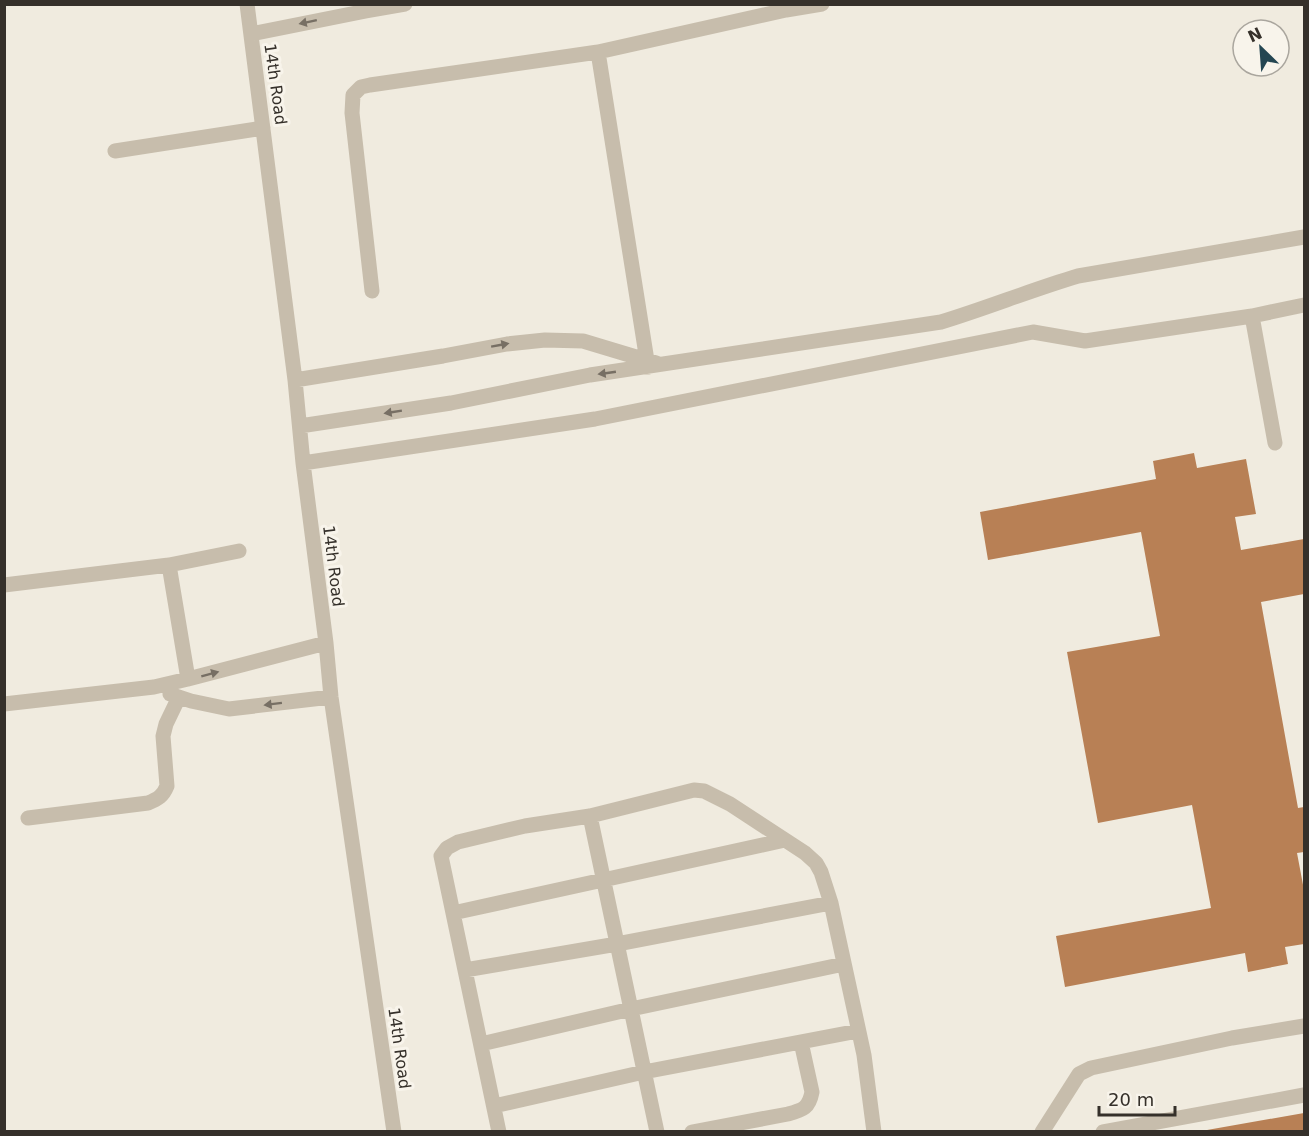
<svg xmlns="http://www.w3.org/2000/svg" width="1309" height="1136" viewBox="0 0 1309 1136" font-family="'DejaVu Sans',sans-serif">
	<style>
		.building { fill: #b88055 }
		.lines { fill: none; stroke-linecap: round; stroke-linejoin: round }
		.minor { stroke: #c7bdac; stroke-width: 15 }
		.oneway { fill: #776f64 }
		.labels { text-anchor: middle; stroke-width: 6; stroke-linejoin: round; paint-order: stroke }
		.street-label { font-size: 16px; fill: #35302a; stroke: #f8f4eb }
	</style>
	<rect width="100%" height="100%" fill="#f0ebdf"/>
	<path class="building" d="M1194 453 1197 468 1246 459 1256 514 1235 517 1241 550 1304 539V594L1261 602 1298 808 1304 807V852L1297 853 1304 890V944L1285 947 1288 964 1248 972 1245 953 1065 987 1056 936 1211 908 1192 805 1098 823 1067 652 1160 636 1141 532 988 560 980 512 1156 479 1153 461Z
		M1304 1113V1132H1207V1130Z"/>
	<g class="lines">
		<path class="minor" d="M247 4 295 380 303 463 326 643 331 697 394 1132
			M251 34 366 11 405 4
			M598 52 648 367
			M115 151 263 128
			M372 291 352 113 353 95 361 87 370 85 598 52 786 10 822 4
			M1252 316 1275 443
			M295 380 443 356 507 344 545 340 583 341 656 363
			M300 426 451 403 590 375 941 322C987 308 1031 290 1078 276L1304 237
			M303 463 595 419 1033 332 1085 341 1252 316 1304 305
			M169 565 188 679
			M4 585 169 565 239 551
			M170 694 191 701 229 709 331 697
			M4 704 154 687 188 679 326 643
			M590 816 657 1132
			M28 818 148 803C158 799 163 796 167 786L163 736 166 724 179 697
			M453 913 785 840
			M465 970 617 944 831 903
			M481 1044 631 1009 844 964
			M494 1106 644 1072 858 1031
			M499 1132 441 856 447 848 458 842 525 826 590 816 694 790 704 791 730 804 805 853 816 863 821 872 831 903 864 1055 874 1132
			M692 1132 788 1114C803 1110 809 1108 812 1092L801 1042
			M1042 1132 1079 1074 1091 1068 1232 1038 1304 1026
			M1103 1132 1304 1095"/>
	</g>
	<defs><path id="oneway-solid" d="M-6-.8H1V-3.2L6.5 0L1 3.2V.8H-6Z" transform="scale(1.5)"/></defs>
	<g class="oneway">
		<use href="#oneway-solid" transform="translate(308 22) rotate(168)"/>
		<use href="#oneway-solid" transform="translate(500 345) rotate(-10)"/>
		<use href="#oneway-solid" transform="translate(607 373) rotate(172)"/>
		<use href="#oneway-solid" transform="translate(393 412) rotate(171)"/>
		<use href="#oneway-solid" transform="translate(210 674) rotate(-15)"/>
		<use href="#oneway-solid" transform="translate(273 704) rotate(173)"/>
	</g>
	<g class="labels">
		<g class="street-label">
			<text transform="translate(276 84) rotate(82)" y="6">14th Road</text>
			<text transform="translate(334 566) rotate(83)" y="6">14th Road</text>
			<text transform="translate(400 1048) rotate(82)" y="6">14th Road</text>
		</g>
	</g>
	<rect width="1309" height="1136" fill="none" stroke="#35302a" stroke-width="12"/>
	<g transform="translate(1261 48) rotate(335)"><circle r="28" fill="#f8f4eb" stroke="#aaa69e" stroke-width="1.5"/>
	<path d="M0-4.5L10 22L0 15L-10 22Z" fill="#244652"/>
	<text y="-9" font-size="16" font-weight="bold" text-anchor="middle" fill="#35302a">N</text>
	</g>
	<path d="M1099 1106v9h76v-9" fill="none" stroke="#35302a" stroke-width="3"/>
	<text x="1108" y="1106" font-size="18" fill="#35302a" stroke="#f8f4eb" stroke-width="4.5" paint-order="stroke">20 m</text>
</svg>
